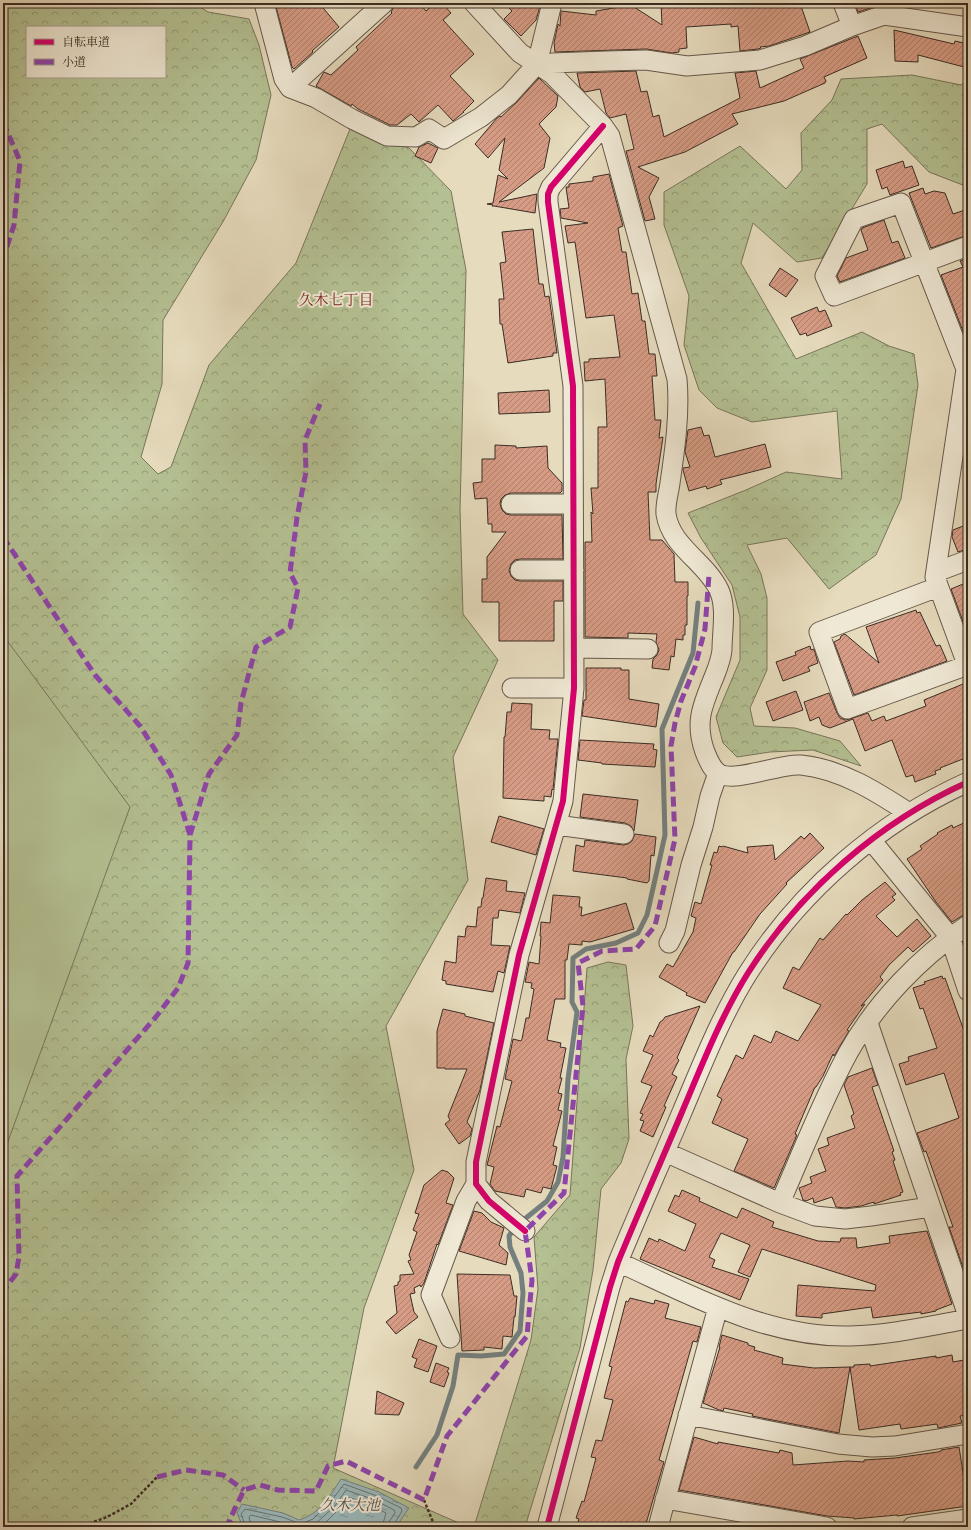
<svg xmlns="http://www.w3.org/2000/svg" width="971" height="1530" viewBox="0 0 971 1530" font-family="Vollkorn,'Noto Serif JP',serif">
	<style>
		.forest { fill: url(#forest-crowns); stroke: #78765b; fill-rule: evenodd }
		.park { fill: #b4c092; stroke: #78765b }
		.water { fill: url(#water-ripples); stroke: #74807f }
		.lines { fill: none; stroke-linecap: round; stroke-linejoin: round }
		.shore { stroke: #6b7270; stroke-width: 1 }
		.stream { stroke: #74807f; stroke-width: 5 }
		.building { fill: url(#building-hatch); stroke: #3c2c24 }
		.minor-casing { stroke: #66584a; stroke-width: 21 }
		.path { stroke: #3c2c24; stroke-width: 2.5; stroke-dasharray: 3 2; stroke-linecap: butt }
		.minor { stroke: #efe8d4; stroke-width: 19 }
		.quiet { stroke: #8e44ad; stroke-width: 5; stroke-dasharray: 10 5; stroke-linecap: butt }
		.cycleway-casing { stroke: #efe8d4; stroke-width: 8 }
		.cycleway { stroke: #d6006c; stroke-width: 6 }
		.labels { text-anchor: middle; stroke-width: 4; stroke-linejoin: round; paint-order: stroke }
		.neighbourhood-label { font-size: 15px; fill: #7a1f14; stroke: #efe8d4 }
		.water-label { font-size: 15px; font-style: italic; fill: #544f4a; stroke: #efe8d4 }
	</style>
	<defs>
		<pattern id="forest-crowns" width="20" height="18" patternUnits="userSpaceOnUse"><rect width="20" height="18" fill="#b4c092"/><path d="M2 6a3 3 0 1 1 6 0M12 15a3 3 0 1 1 6 0" fill="none" stroke="#949c77"/></pattern>
		<pattern id="water-ripples" width="26" height="14" patternUnits="userSpaceOnUse"><rect width="26" height="14" fill="#9ab8bb"/><path d="M2 4q2-2 4 0t4 0M15 11q2-2 4 0t4 0" fill="none" stroke="#7f9698"/></pattern>
		<pattern id="building-hatch" width="6" height="6" patternUnits="userSpaceOnUse"><rect width="6" height="6" fill="#d79c85"/><path d="M-1 1l2-2M0 6l6-6M5 7l2-2" fill="none" stroke="#b07f6d"/></pattern>
	</defs>
	<rect width="100%" height="100%" fill="#e6dbbd"/>
	<filter id="stains"><feTurbulence type="fractalNoise" baseFrequency=".005" numOctaves="4"/><feColorMatrix values="0 0 0 0 .2 0 0 0 0 .09 0 0 0 0 .02 0 0 0 .5 -.17"/></filter>
	<radialGradient id="worn" r=".72"><stop offset=".6" stop-color="#630" stop-opacity="0"/><stop offset="1" stop-color="#630" stop-opacity=".3"/></radialGradient>
	<path class="forest" d="M3 3H194L208 12 249 19 259 45 271 95 256 160 224 220 163 320 162 384 141 457 158 474 171 467 209 365 296 263 352 124 409 148 451 191 466 270 460 510 463 614 498 660 453 757 468 880 386 1026 414 1170 364 1308 333 1468 468 1527H3ZM27 27H165V77H27Z
		M912 75 961 85 968 79V187L929 172 882 124 867 129V184L822 258 797 262 753 223 741 263 796 359 862 332 889 346 914 354 918 385 901 499 876 555 829 589 787 538 747 545 761 574 767 598V670L750 708 754 726 795 728 840 741 861 766 813 750 770 752 737 757 723 743 716 717 740 660V617L732 585 701 538 688 513 746 490 786 472 842 479 837 411 752 422 717 408 699 390 684 345 689 296 664 225V192L740 146 786 189 802 170 801 133 832 100 841 79Z
		M608 962 626 965 633 1026 626 1059 629 1139 621 1163 601 1189 593 1270 580 1348 525 1527H474L531 1340 538 1289 534 1237 570 1195 587 968Z"/>
	<path class="park" d="M3 635 130 807 3 1155Z"/>
	<path class="water" d="M341 1479 379 1492 409 1508 396 1527H243L237 1513 242 1504 283 1513 299 1520C320 1514 330 1496 341 1479Z"/>
	<g class="lines">
		<path class="shore" d="M246 1527 241 1514 245 1509 282 1517 301 1524 313 1519 330 1503 344 1484 377 1496 401 1508 402 1511 394 1524 393 1527
			M251 1527 249 1517 251 1515 280 1522 292 1527
			M308 1527 315 1524 334 1507 346 1490 375 1500 394 1510 395 1513 389 1522 388 1527
			M321 1527 338 1510 348 1497 373 1506 386 1513 382 1527"/>
		<path class="stream" d="M521 1222 547 1201 558 1182 563 1157 568 1079 577 1012 572 1002 573 958 586 949 616 943 638 933 647 915 665 835 662 729 693 653 698 603
			M416 1467 437 1435 453 1386 458 1355 481 1356 504 1354 520 1331 523 1293 521 1273 510 1247 509 1236 515 1227"/>
	</g>
	<path class="building" d="M275 3H319L339 27 312 51 313 52 294 69 292 67Z
		M396 3H419L426 11 435 3H442L451 13 443 20 474 54 450 76 474 101 463 112H464L453 121 438 105 419 122 411 114 397 125H390L358 109 352 104 351 106 316 86 324 72 331 75 358 50 356 47 392 13 391 12Z
		M504 3H537L540 6 536 20 521 36 504 19 512 11Z
		M661 3H690V7L733 4V3H800L810 32 769 46 760 47 761 48 758 49 740 51 738 26 731 27V24L686 27 687 48 679 49V52L672 53 646 49 555 52 554 43 558 24 560 26 561 11 596 15V11L631 5 662 25Z
		M855 3H892L880 5 858 12Z
		M894 30 954 44 955 41 968 44V68L918 55V62L895 61Z
		M858 36 867 58 824 77 826 81 825 83 784 101 732 114 738 124 685 152 638 167 659 178 649 197 655 219 645 221 626 151 634 149 626 114 610 118 606 113 600 89 585 92 580 87 577 73 636 71 641 92 647 91 653 117 659 115 664 137 740 98 735 73 756 71 760 88 804 68 800 59Z
		M539 78 558 96 556 107 539 124 550 138 544 168 499 202 537 194 535 213 494 206H492L493 205 487 204 493 203 498 175 508 179 499 170 505 138 488 158 475 144 497 118 500 116 501 117 517 102Z
		M428 143 438 148 431 163 415 156 419 147Z
		M903 161 905 168 912 166 919 185 890 195 887 187 882 189 876 170Z
		M609 174 623 226 618 228 622 252H626L632 294 638 293 642 321H645L649 354H655L657 376H652L655 420H661L659 438 663 437 656 484V492H648L650 540H662L674 554 675 582H688V596H687V625H685V635H683V640L676 639 674 657 671 656 669 670 652 668 653 659 657 655 659 650 656 642 657 634 628 633V638L585 637V542H592L591 512 593 514 591 488H598V427H607L605 379 585 381 584 362H589V359L620 357 614 315 586 318 575 242 568 243 565 226 588 223 561 218 560 209 569 208 566 187H569V184L593 181V177Z
		M923 188 925 194 934 191 945 193 953 214 968 209V235L931 248 909 193Z
		M884 220 892 243 898 241 905 258 840 282 837 276 846 258 868 250 861 230 862 228Z
		M533 229 539 284H543L545 297 549 296 557 353H553V356L508 363 502 324H500L499 299H504L500 263 506 262 502 232Z
		M968 258V344L941 275 963 267 960 261Z
		M780 268 798 280 786 297 769 285Z
		M817 307 819 312 825 310 832 326 807 336 806 333 800 335 791 318Z
		M549 390 550 412 499 414 498 393Z
		M701 427 704 436 709 435 715 457 765 444 771 467 720 480 722 484 707 489 706 486 689 491 683 470V468L690 467 685 452 688 430Z
		M495 445 516 446V448L547 446 548 468 562 483V491L560 493H511L505 495 501 499 500 504 502 510 506 514 511 515H562L563 559H520L515 560 511 564 509 570 511 576 515 580 520 581H563V601H554V641H499V602H482V579H487V557L506 532H492V524H488L487 498 475 499 473 483 482 482V459H495Z
		M968 524V549L958 552 952 537 953 530Z
		M968 582V635L951 589Z
		M916 610 917 613 920 612 936 646 940 645 947 661 854 695 834 642 840 639 841 636 845 634 879 663 866 627Z
		M810 646 811 650 814 649 818 663 808 667 810 671 783 681 776 662 796 655 795 652Z
		M586 668H621V670H629V699L659 704 656 727 582 716 584 700H586Z
		M968 682V757L940 768 941 769 935 771 936 774 915 782 913 775 906 777 892 740 865 751 853 719 830 728 822 725 819 717 810 721 804 702 829 693 837 713 840 718 845 720 850 719 868 713 872 721 884 716 886 721 926 706 924 700Z
		M796 691 803 710 773 721 766 702Z
		M512 703 532 704 531 729 550 730 549 739H558L553 790 552 789 551 797 544 796V801L503 798 504 737H505L507 712H511Z
		M580 740 654 744 653 749 657 750 655 767 602 764V763L578 760Z
		M583 794 638 800 634 831 631 826 625 823 580 817Z
		M499 816 544 829 536 855 491 842Z
		M968 821V912L952 922 936 902 907 859 922 849 920 846 938 834 937 833 952 825 953 828Z
		M810 833 824 848 786 883 787 884 760 914 734 952H733L705 1003 686 995 687 993 659 977 667 964 673 967 693 932 696 918 691 916 695 902 701 904 712 865H710L714 852 717 853 719 846 722 847 723 846 748 853 747 847 773 845 775 860 801 836 804 839Z
		M635 834 656 837 654 856 651 855 649 881 647 883 627 879V878L573 871 576 845 584 847 585 840 623 845 628 844 632 841Z
		M486 878 507 881 506 891 525 893 520 913 499 910 498 918H493L491 945 510 946 504 973 498 971 493 992 446 984V981L442 980 445 961 456 963 458 936 465 937 466 928H467V926L476 927 478 907H481L482 898H483Z
		M885 882 896 894 892 897 895 900 876 916 897 937 917 919 931 936 913 952 908 947 889 965 880 977 883 980 861 1006 865 1004 847 1030 849 1031 834 1056 833 1054 823 1076 816 1087H815L795 1134 797 1135 774 1188 734 1171 748 1139 712 1123 722 1099 717 1096 736 1055 743 1059 754 1035 771 1043 776 1031 798 1041 821 1005 783 988 793 967 799 970 820 938 823 940 846 914 847 915 862 900Z
		M553 895 580 897 579 907H582L581 916 626 903 634 929 590 942 582 941V945L569 944 567 960H565V999H555L547 1040 561 1043 560 1047 566 1048 560 1078H562L558 1093 562 1094 558 1110 562 1111 553 1146 557 1147 553 1165 557 1166 551 1189 543 1187 541 1193 526 1189 524 1197 495 1191 490 1184 494 1167 487 1165 497 1126 500 1127 512 1081 505 1079 513 1039 521 1041 522 1039 526 1018H529L534 989 531 988 532 983 525 982 529 962 539 964 541 936H540L541 922 550 923Z
		M942 976 943 979 945 978 968 1042V1282L949 1227H953L926 1151 924 1152 917 1133 959 1118 944 1073 906 1085 899 1064 909 1061 908 1057 937 1048 923 1008 920 1009 913 988 925 984 924 982Z
		M700 1006 677 1058 679 1060 672 1074 677 1077 664 1106 666 1107 653 1137 640 1131 644 1121 640 1120 643 1114 640 1113 652 1086 641 1082 653 1055 643 1051 650 1035 653 1037 660 1022 663 1020 665 1017Z
		M443 1009 465 1014V1016L494 1023 480 1090 467 1122 472 1129 470 1136 459 1144 445 1124 450 1120 448 1116 467 1069H445V1068H437V1031Z
		M872 1068 878 1085 872 1087 894 1151 892 1152 895 1160 893 1161 903 1192 900 1193 901 1195 874 1204V1202L861 1206 845 1208 836 1207 832 1197 814 1203 813 1198 806 1201 803 1200 799 1188 812 1183 810 1177 826 1171 818 1149 829 1145 827 1138 855 1128 851 1116 854 1114 844 1085 848 1077Z
		M442 1170 448 1172 454 1178 446 1203 453 1205 438 1245 437 1244 424 1283 421 1287 420 1285 414 1288 415 1293 410 1294 414 1312 418 1317 396 1334 386 1322 397 1313 394 1286 398 1285V1282L400 1281V1275L414 1274 408 1261 411 1260 409 1255 417 1232 413 1230 419 1214 415 1213 424 1185Z
		M682 1190 700 1198 699 1201 737 1218 742 1208 774 1222 772 1227 818 1241 840 1242 841 1238H856L857 1248 890 1243 889 1236 927 1231 952 1304 936 1310V1311L921 1314V1312L873 1318 871 1307 822 1314V1318L796 1316 798 1285 875 1291 876 1285 762 1249 750 1277 738 1272 750 1245 721 1233 709 1257 715 1260 712 1267 749 1279 740 1300 640 1259 649 1238 658 1242 659 1239 685 1251 696 1224 668 1211 675 1195 679 1197Z
		M474 1211 482 1213 491 1222 504 1228 499 1245 508 1253 506 1265 459 1251Z
		M457 1274 510 1275 514 1296H517L515 1317H514L512 1337 503 1336 502 1349 484 1347V1350L462 1351Z
		M630 1298 654 1304 655 1300 669 1304 665 1318 701 1327 697 1342 693 1341 659 1460 664 1462 645 1527H576L579 1519 576 1518 582 1501 584 1502 596 1458 591 1457 596 1440 602 1441 613 1400 604 1398 612 1367 609 1366 626 1301 628 1302Z
		M722 1335 748 1343V1345L755 1347 754 1350 783 1358 782 1364 814 1368 850 1367 839 1433 752 1416 753 1414 724 1408 723 1411 719 1410 703 1403 720 1347H719Z
		M419 1339 437 1346 428 1372 414 1367 417 1359 412 1357Z
		M952 1355 953 1362 964 1360 968 1384V1415L960 1416 962 1423 938 1428 937 1424 901 1429 900 1424 859 1430 850 1367H854V1365L870 1364V1366L936 1356V1358Z
		M436 1363 449 1368 447 1372 449 1373 444 1387 430 1382Z
		M377 1391 404 1403 399 1415 375 1414Z
		M694 1437 718 1444V1442L779 1453 780 1450 792 1453 793 1465 848 1461 864 1462V1460L895 1458 938 1452 941 1451V1450L959 1447 965 1485 968 1484V1506L897 1516V1515L854 1519V1518L827 1516 679 1490Z"/>
	<g class="lines">
		<defs>
			<path id="minor" d="M264 3 284 79 290 88 316 98 352 119 387 136 416 137 429 129 444 139 481 117 509 95 537 64 552 3
				M474 3 520 53 552 74 603 126 610 136 677 379C680 413 675 449 670 483 669 492 665 504 666 514 671 547 706 562 719 590 727 607 722 631 722 650 721 660 718 667 714 677 703 704 694 722 705 752 708 759 711 768 718 773 734 784 779 763 801 765 841 769 877 792 909 813
				M843 3 852 26
				M542 67 552 63 606 61 646 60 687 66 760 60 805 46 852 26 884 15 968 27
				M290 88 384 3
				M968 246 834 296 825 276 854 219 901 203 966 369 935 577 968 667
				M511 504H573
				M520 570H574
				M936 572 968 560
				M938 587 819 632 847 709 968 665
				M574 648 648 649
				M512 688H574
				M556 825 624 834
				M871 840 950 937 968 991
				M669 943 675 931 691 865 703 827 710 796 718 773
				M868 1023 968 1316
				M665 1152 780 1203 815 1216 845 1219 871 1216 930 1207
				M780 1203C802 1153 822 1101 848 1053 876 1003 920 957 968 925
				M525 1231 489 1201 476 1184V1162L519 955 563 801 574 688 573 386 548 202V194L551 187 603 126
				M618 1262C691 1295 767 1338 850 1336 890 1335 929 1326 968 1319
				M450 1338 431 1295 466 1201 476 1184
				M688 1415 838 1444 872 1447 895 1446 968 1434
				M665 1499 827 1527
				M547 1527 610 1287 618 1262C639 1211 661 1162 682 1112 702 1065 721 1016 748 973 800 891 879 822 968 782
				M658 1527 718 1307
				M912 1527 968 1519"/>
		</defs>
		<use href="#minor" class="minor-casing"/>
		<path class="path" d="M424 1500 435 1527
			M80 1527 107 1517 131 1504 157 1477"/>
		<use href="#minor" class="minor"/>
		<path class="quiet" d="M3 122 20 161 14 225 3 259
			M3 537 95 675 140 726 171 775 190 835 188 963 178 988 155 1018 17 1176 19 1257 16 1274 3 1291
			M190 835 209 774 237 735 241 703 256 647 290 627 298 588 290 573 297 517 306 472 305 440 320 404
			M157 1477 186 1470 223 1475 244 1490
			M235 1527 229 1521 244 1490 260 1485 278 1490 316 1491 328 1466 346 1461 424 1500 447 1436 527 1336 532 1280 525 1231 564 1193 583 1006 578 963 602 951 636 949 655 926 675 839 671 746 675 723 681 701 695 667 705 629 709 575"/>
		<defs>
			<path id="cycleway" d="M525 1231 489 1201 476 1184V1162L519 955 563 801 574 688 573 386 548 202V194L551 187 603 126
				M547 1527 610 1287 618 1262C639 1211 661 1162 682 1112 702 1065 721 1016 748 973 800 891 879 822 968 782"/>
		</defs>
		<use href="#cycleway" class="cycleway-casing"/>
		<use href="#cycleway" class="cycleway"/>
	</g>
	<g class="labels">
		<g class="neighbourhood-label">
			<text x="336" y="305">久木七丁目</text>
		</g>
		<g class="water-label">
			<text x="350" y="1510">久木大池</text>
		</g>
	</g>
	<rect width="971" height="1530" fill="none" stroke="#e6dbbd" stroke-width="16"/>
	<rect x="4" y="4" width="963" height="1522" fill="none" stroke="#3c2c24" stroke-width="2"/>
	<rect x="8" y="8" width="955" height="1514" fill="none" stroke="#3c2c24"/>
	<rect x="26" y="26" width="140" height="52" fill="#efe8d4" stroke="#a79d8e"/>
	<rect x="34" y="39" width="20" height="6" fill="#d6006c" stroke="#a79d8e"/>
	<text x="62" y="46" font-size="12" fill="#3c2c24">自転車道</text>
	<rect x="34" y="59" width="20" height="6" fill="#8e44ad" stroke="#a79d8e"/>
	<text x="62" y="66" font-size="12" fill="#3c2c24">小道</text>
	<rect width="100%" height="100%" filter="url(#stains)"/>
	<rect width="100%" height="100%" fill="url(#worn)"/>
</svg>
